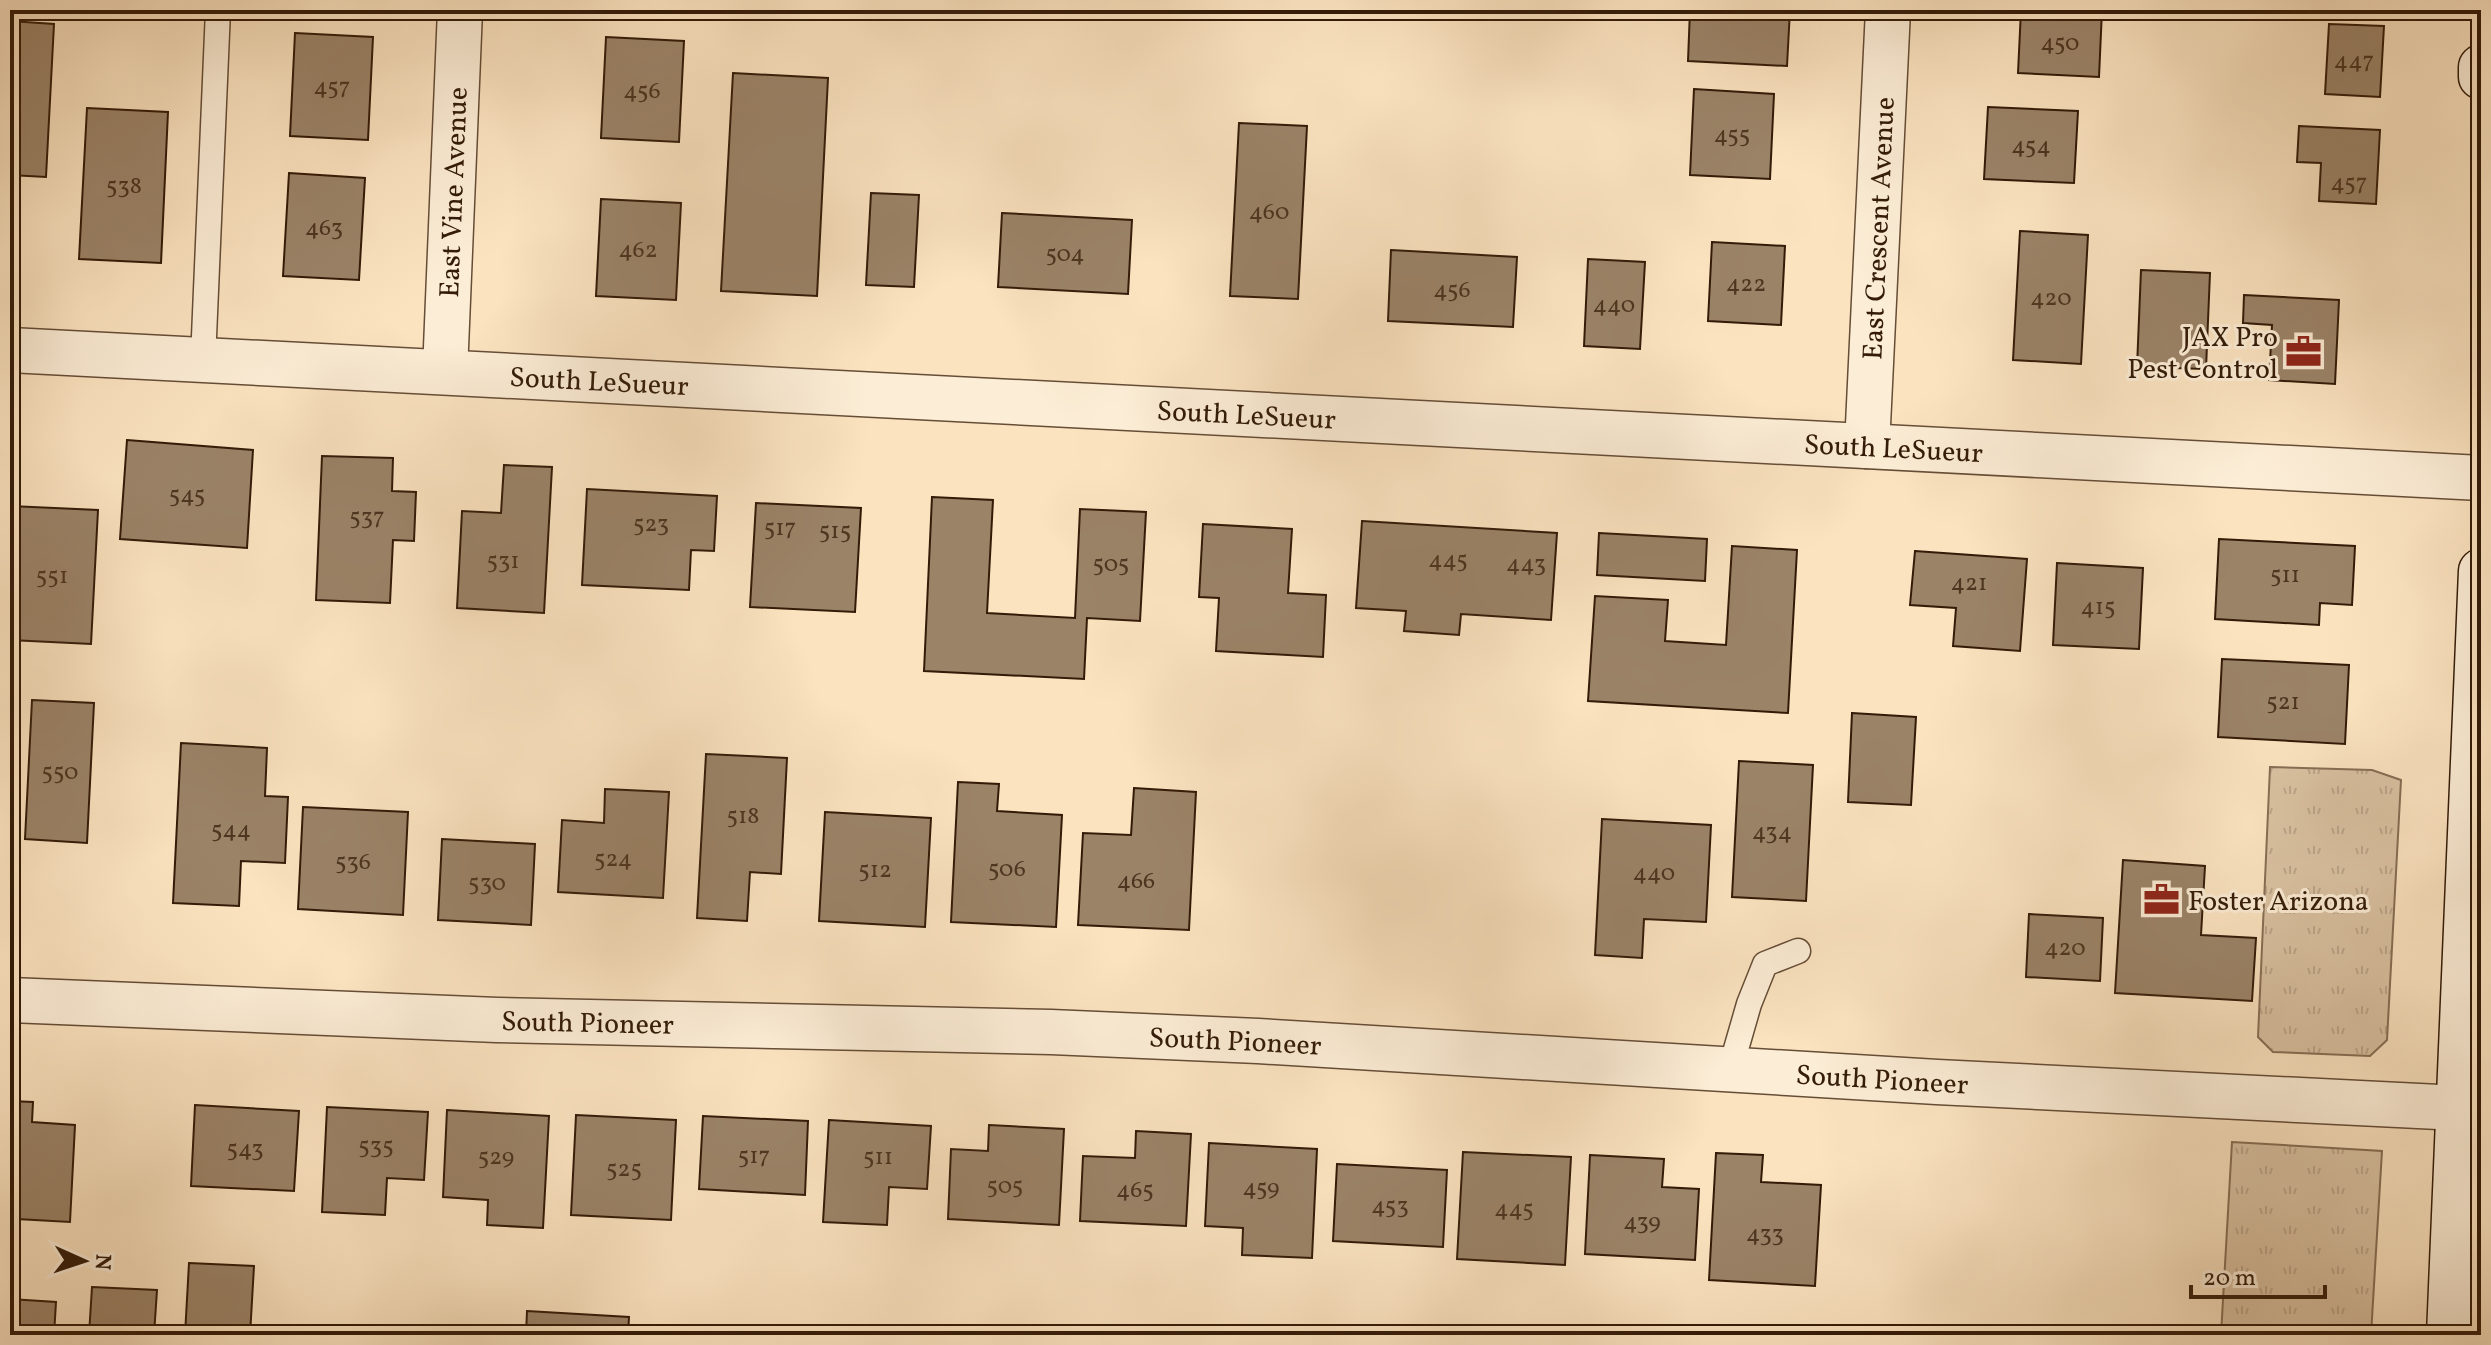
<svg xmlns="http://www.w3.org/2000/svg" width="2491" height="1345" viewBox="0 0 2491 1345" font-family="Vollkorn,serif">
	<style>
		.grass { fill: url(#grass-tufts); stroke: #866e54; stroke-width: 2 }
		.building { fill: #9b8368; stroke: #331b08; stroke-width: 2 }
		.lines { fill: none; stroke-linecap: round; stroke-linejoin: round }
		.lane-casing { stroke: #654d36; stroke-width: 27 }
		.street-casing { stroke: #654d36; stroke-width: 47 }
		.secondary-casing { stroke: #331b08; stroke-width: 47 }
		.lane { stroke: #fcedd6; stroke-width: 24 }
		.street { stroke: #fcedd6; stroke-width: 44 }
		.secondary { stroke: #fcedd6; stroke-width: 44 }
		.labels { text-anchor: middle; stroke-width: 6; stroke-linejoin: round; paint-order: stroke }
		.number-label { font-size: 24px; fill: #4d3520 }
		.street-label { font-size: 28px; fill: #331b08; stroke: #fcedd6 }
		.poi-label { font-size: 28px; fill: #331b08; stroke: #fcedd6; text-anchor: end }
	</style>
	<defs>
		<pattern id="grass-tufts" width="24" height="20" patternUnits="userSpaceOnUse" patternTransform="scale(2)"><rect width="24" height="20" fill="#d9c1a1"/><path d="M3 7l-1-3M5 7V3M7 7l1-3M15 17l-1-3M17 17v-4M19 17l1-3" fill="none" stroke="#bba589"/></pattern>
	</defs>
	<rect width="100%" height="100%" fill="#fbe3c0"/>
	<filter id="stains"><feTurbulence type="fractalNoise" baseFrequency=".0025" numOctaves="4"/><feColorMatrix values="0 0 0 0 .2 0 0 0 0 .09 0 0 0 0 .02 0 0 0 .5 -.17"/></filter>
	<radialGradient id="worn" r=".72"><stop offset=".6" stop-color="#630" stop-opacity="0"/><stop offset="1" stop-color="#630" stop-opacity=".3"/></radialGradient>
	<path class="grass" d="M2270 767 2372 770 2401 780 2387 1040 2370 1056 2273 1052 2258 1037Z
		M2232 1142 2382 1151 2371 1335H2221Z"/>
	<path class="building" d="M1690 10H1790L1787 66 1688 61Z
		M2021 10H2102L2099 77 2018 73Z
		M10 21 54 24 46 177 10 175Z
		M2329 24 2384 26 2380 97 2325 94Z
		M295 33 373 37 368 140 290 136Z
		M606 37 684 41 679 142 601 138Z
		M733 73 828 78 817 296 721 291Z
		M1694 89 1774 94 1770 179 1690 175Z
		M1988 107 2078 111 2074 183 1984 179Z
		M87 108 168 112 161 263 79 259Z
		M1239 123 1307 126 1298 299 1230 296Z
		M2299 126 2380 130 2376 204 2319 201 2321 163 2297 162Z
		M289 173 365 178 359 280 283 276Z
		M871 193 919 195 914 287 866 285Z
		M601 199 681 203 676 300 596 296Z
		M1002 213 1132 220 1128 294 998 287Z
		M2020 231 2088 235 2081 364 2013 360Z
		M1712 242 1785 246 1781 325 1708 321Z
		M1391 250 1517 257 1513 327 1388 321Z
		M1588 259 1645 262 1640 349 1584 346Z
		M2141 270 2210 273 2206 369 2137 367Z
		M2244 295 2339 300 2335 384 2269 380 2272 325 2243 323Z
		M127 440 253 450 247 548 120 539Z
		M322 456 393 458 392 491 416 492 414 541 393 540 390 603 316 600Z
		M504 465 552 467 544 613 457 608 462 511 501 513Z
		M587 489 717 496 714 551 691 550 689 590 582 585Z
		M932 497 993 500 987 613 1075 618 1080 509 1146 512 1140 621 1087 618 1084 679 924 671Z
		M756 503 861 508 855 612 750 607Z
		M10 506 98 510 91 644 10 640Z
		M1362 521 1557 533 1551 620 1461 614 1459 635 1404 631 1406 611 1356 608Z
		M1203 524 1292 529 1288 593 1326 595 1323 657 1216 651 1219 598 1199 597Z
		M1599 533 1707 539 1705 581 1597 575Z
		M2219 539 2355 546 2352 605 2320 603 2319 625 2215 619Z
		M1732 546 1797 550 1788 713 1588 701 1595 596 1668 600 1665 641 1726 645Z
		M1915 551 2027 559 2020 651 1953 646 1956 608 1910 605Z
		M2057 563 2143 568 2139 649 2053 645Z
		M2222 659 2349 665 2345 744 2218 737Z
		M32 700 94 703 87 843 25 839Z
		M1852 713 1916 717 1911 805 1848 802Z
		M181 743 267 748 265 796 288 797 285 863 241 861 239 906 173 903Z
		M706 754 787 758 781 874 750 872 747 921 697 918Z
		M1739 761 1813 765 1806 901 1732 897Z
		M958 782 999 784 997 811 1062 815 1056 927 951 922Z
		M1134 788 1196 792 1189 930 1078 925 1083 833 1131 835Z
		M605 789 669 792 663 898 558 892 562 820 604 823Z
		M303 807 408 812 403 915 298 909Z
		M825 812 931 818 925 927 819 921Z
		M1602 819 1711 825 1706 922 1644 919 1642 958 1595 955Z
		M442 839 535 844 531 925 438 920Z
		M2123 860 2205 866 2201 935 2256 938 2252 1001 2115 993Z
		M2029 914 2103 918 2100 981 2026 977Z
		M10 1101 33 1102 32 1122 75 1125 70 1222 17 1219 18 1204 10 1203Z
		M195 1105 299 1111 294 1191 191 1186Z
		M327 1107 428 1112 424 1180 387 1178 385 1215 322 1212Z
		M447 1110 549 1116 543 1228 487 1225 488 1200 443 1197Z
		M576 1115 676 1120 671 1220 571 1215Z
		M703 1116 808 1121 805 1195 699 1189Z
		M829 1120 931 1126 927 1189 889 1187 887 1225 823 1222Z
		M989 1125 1064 1129 1059 1225 948 1219 951 1149 988 1151Z
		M1136 1131 1191 1134 1186 1226 1080 1221 1083 1156 1135 1158Z
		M1209 1143 1317 1149 1312 1258 1242 1255 1243 1228 1205 1226Z
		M1463 1152 1571 1157 1565 1265 1457 1259Z
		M1716 1153 1763 1155 1761 1182 1821 1185 1815 1286 1709 1280Z
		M1590 1155 1664 1159 1662 1187 1699 1189 1695 1260 1585 1254Z
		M1337 1164 1447 1170 1443 1247 1333 1241Z
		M189 1263 254 1266 250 1335H185Z
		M92 1287 157 1290 154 1335H89Z
		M10 1299 56 1302 54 1335H10Z
		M527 1311 629 1317 628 1335H526Z"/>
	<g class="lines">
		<defs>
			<path id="lane" d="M203 360 218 10
				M1730 1070 1749 1004 1765 964 1798 951"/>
			<g id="street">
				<path id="s1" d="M10 350 2481 478"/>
				<path id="s2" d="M445 372 460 10"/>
				<path id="s3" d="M1867 446 1888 10"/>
				<path id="s4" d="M10 1000 497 1020 1051 1032 1258 1041 1937 1082 2459 1108"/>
			</g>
			<path id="secondary" d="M2481 67V77
				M2449 1335 2481 571"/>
		</defs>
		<use href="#lane" class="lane-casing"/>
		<use href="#street" class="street-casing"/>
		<use href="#secondary" class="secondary-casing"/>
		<use href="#lane" class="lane"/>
		<use href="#street" class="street"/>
		<use href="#secondary" class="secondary"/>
	</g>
	<defs>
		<symbol id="office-bare" viewBox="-9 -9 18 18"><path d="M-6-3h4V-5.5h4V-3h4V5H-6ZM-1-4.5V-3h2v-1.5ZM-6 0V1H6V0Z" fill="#8f2418" stroke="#fcedd6" stroke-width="2.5" paint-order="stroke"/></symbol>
	</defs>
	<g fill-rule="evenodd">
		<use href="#office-bare" x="2278" y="326" width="51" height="51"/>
		<use href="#office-bare" x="2136" y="874" width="51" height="51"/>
	</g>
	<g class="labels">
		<g class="number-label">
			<text x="2060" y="50">450</text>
			<text x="2354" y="68">447</text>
			<text x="332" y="94">457</text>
			<text x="642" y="98">456</text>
			<text x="1732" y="142">455</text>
			<text x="2031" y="153">454</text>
			<text x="2349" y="190">457</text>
			<text x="124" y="193">538</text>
			<text x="1269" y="219">460</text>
			<text x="324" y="235">463</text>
			<text x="638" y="257">462</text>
			<text x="1065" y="261">504</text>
			<text x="1746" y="291">422</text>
			<text x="1452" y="297">456</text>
			<text x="2051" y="305">420</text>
			<text x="1614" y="312">440</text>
			<text x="187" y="502">545</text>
			<text x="367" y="524">537</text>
			<text x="651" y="531">523</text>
			<text x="780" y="535">517</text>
			<text x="835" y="538">515</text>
			<text x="1448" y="567">445</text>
			<text x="503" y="568">531</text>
			<text x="1111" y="571">505</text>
			<text x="1526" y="571">443</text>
			<text x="2285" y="582">511</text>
			<text x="52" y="583">551</text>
			<text x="1969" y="590">421</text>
			<text x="2098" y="614">415</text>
			<text x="2283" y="709">521</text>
			<text x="60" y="779">550</text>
			<text x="743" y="823">518</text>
			<text x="231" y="837">544</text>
			<text x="1772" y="839">434</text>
			<text x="613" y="866">524</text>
			<text x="353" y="869">536</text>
			<text x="1007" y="876">506</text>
			<text x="875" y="877">512</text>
			<text x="1654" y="880">440</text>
			<text x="1136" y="888">466</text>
			<text x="487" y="890">530</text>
			<text x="2065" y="955">420</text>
			<text x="376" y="1153">535</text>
			<text x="245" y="1156">543</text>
			<text x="754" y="1163">517</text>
			<text x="496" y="1164">529</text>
			<text x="878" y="1164">511</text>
			<text x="624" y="1176">525</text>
			<text x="1005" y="1193">505</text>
			<text x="1261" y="1195">459</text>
			<text x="1135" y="1197">465</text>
			<text x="1390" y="1213">453</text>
			<text x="1514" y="1216">445</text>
			<text x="1642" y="1229">439</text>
			<text x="1765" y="1241">433</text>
		</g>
		<g class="street-label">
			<text dy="10" stroke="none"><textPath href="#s2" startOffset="180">East Vine Avenue</textPath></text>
			<text dy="10" stroke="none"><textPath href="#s3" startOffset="218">East Crescent Avenue</textPath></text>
			<text dy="10" stroke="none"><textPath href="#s1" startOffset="590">South LeSueur</textPath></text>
			<text dy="10" stroke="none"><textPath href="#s1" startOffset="1238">South LeSueur</textPath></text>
			<text dy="10" stroke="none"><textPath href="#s1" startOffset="1886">South LeSueur</textPath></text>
			<text dy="10" stroke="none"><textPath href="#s4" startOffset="578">South Pioneer</textPath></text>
			<text dy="10" stroke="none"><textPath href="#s4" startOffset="1226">South Pioneer</textPath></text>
			<text dy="10" stroke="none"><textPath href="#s4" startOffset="1874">South Pioneer</textPath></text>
		</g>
		<g class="poi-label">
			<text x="2278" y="346">JAX Pro<tspan x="2278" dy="32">Pest Control</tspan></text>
			<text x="2188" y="910" text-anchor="start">Foster Arizona</text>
		</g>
	</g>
	<rect width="2491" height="1345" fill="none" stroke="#fbe3c0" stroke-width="40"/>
	<rect x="12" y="12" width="2467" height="1321" fill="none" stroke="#331b08" stroke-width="4"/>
	<rect x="20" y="20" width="2451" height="1305" fill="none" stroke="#331b08" stroke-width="2"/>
	<g transform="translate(84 1261) rotate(93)" stroke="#fcedd6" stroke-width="6" paint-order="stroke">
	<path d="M0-6L14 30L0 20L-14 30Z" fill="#331b08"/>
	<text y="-12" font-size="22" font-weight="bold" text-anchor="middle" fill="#331b08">N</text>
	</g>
	<path d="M2191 1285v12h134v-12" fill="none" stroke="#331b08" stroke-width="4"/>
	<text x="2203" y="1285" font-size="24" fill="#331b08" stroke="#fcedd6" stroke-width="6" paint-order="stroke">20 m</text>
	<rect width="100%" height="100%" filter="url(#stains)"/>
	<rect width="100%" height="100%" fill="url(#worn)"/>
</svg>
